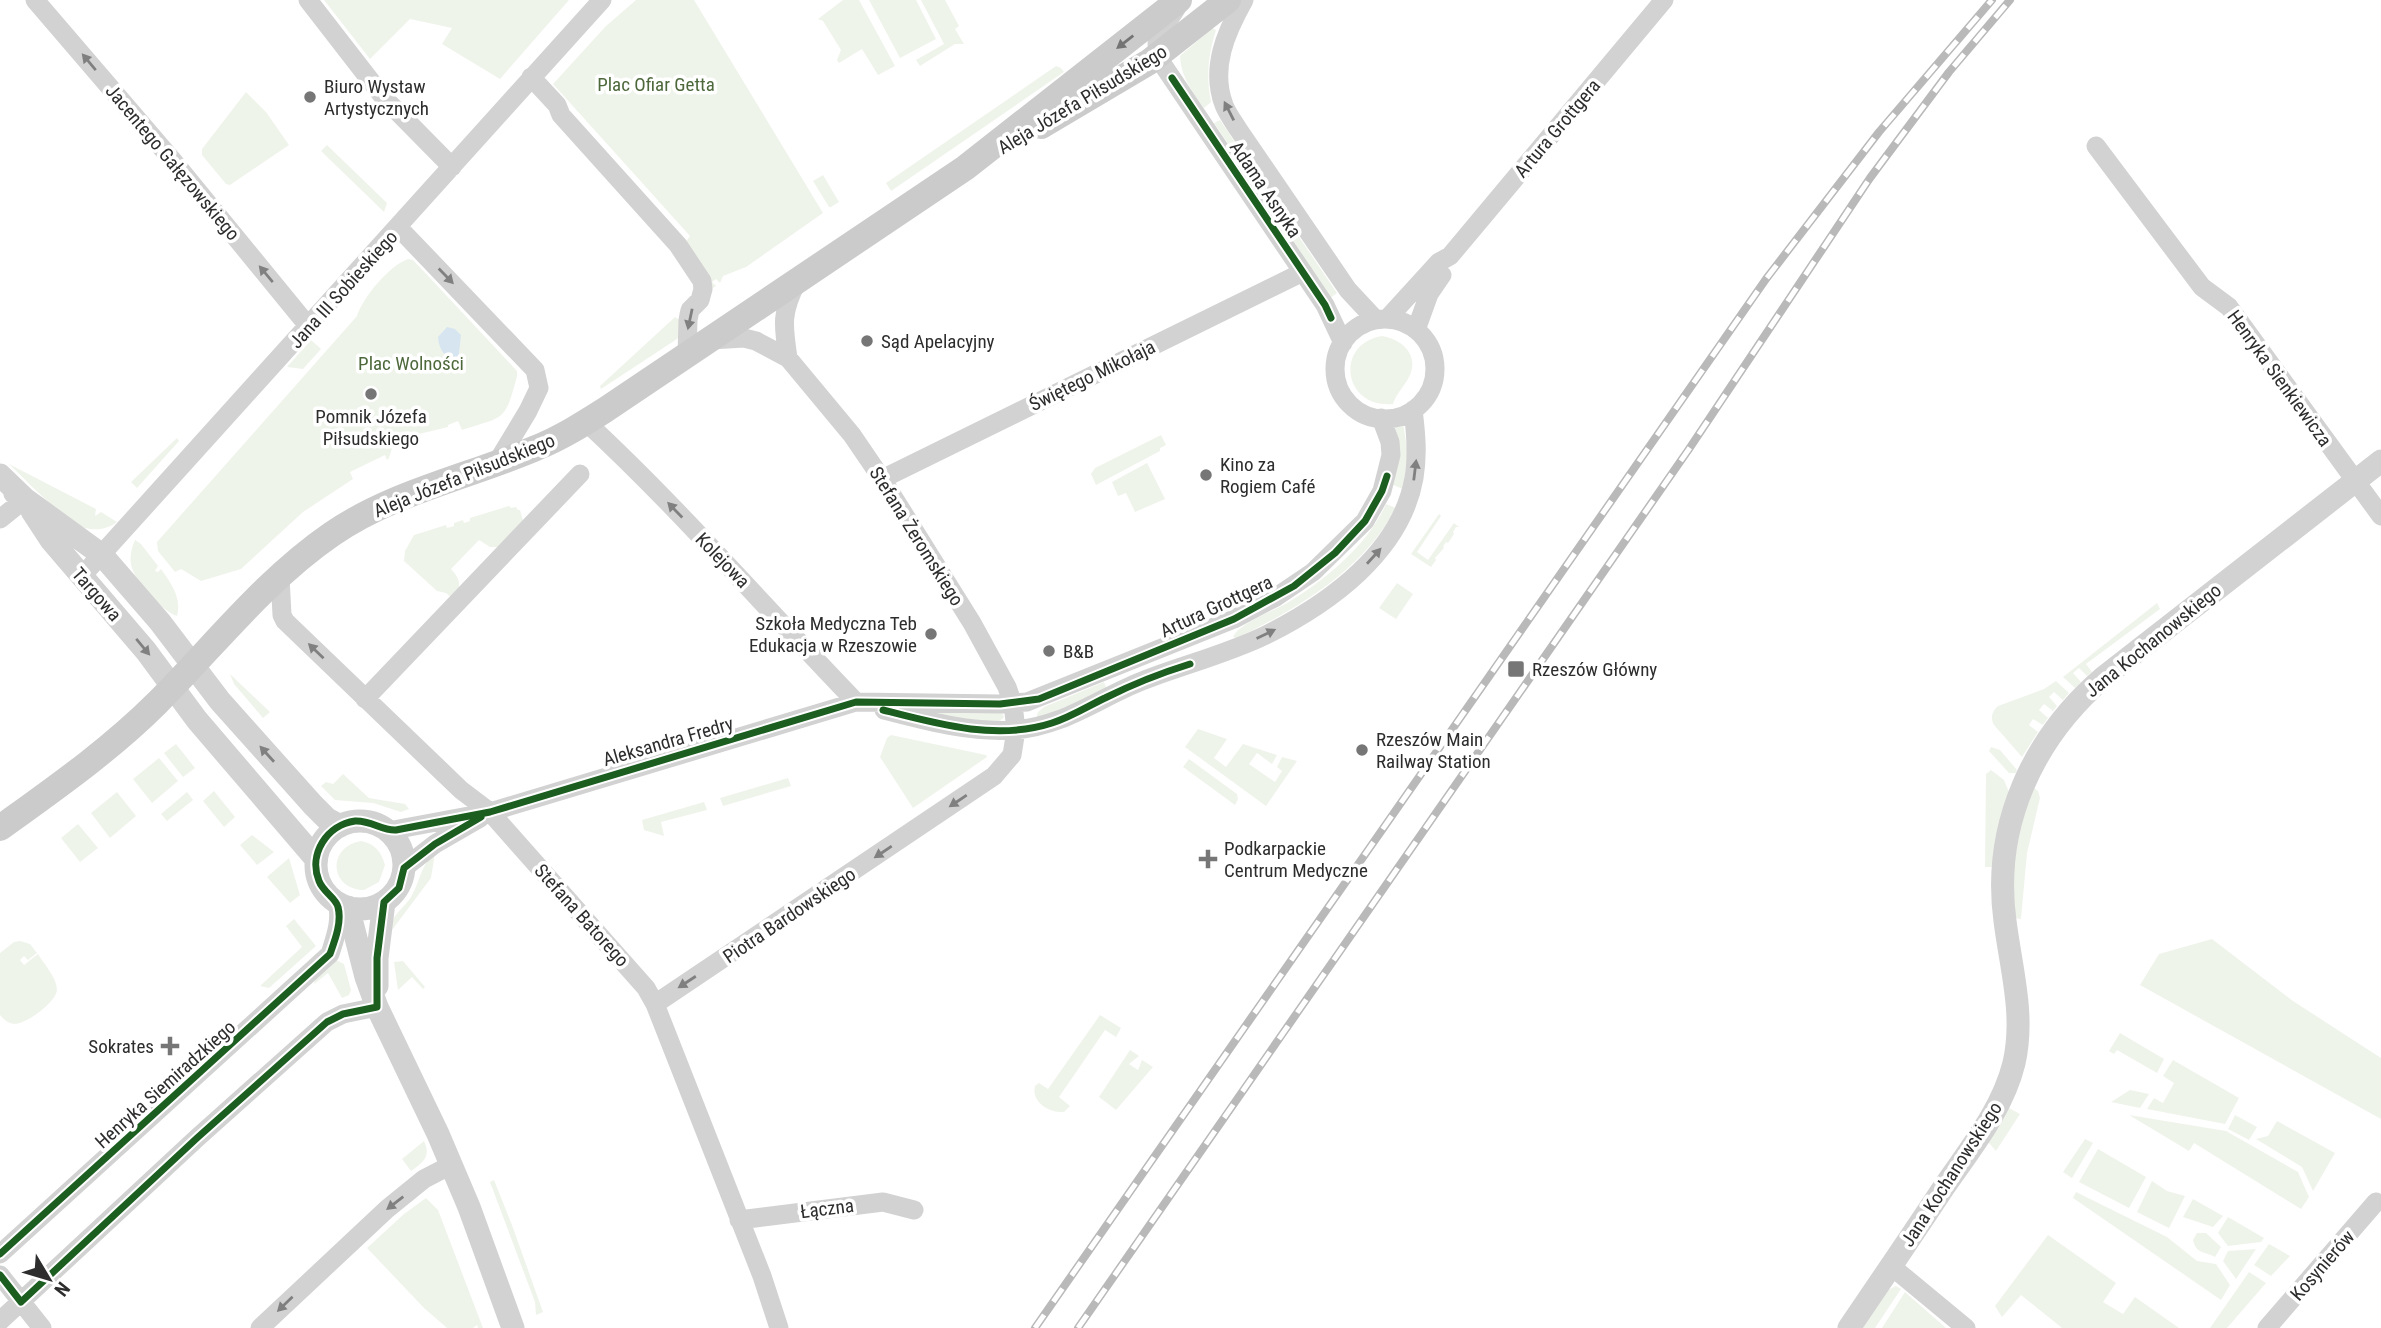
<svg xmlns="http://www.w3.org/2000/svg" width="2381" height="1328" viewBox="0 0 2381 1328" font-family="'Roboto Condensed',sans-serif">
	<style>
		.green { fill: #eff4eb }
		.water { fill: #d7e5f1 }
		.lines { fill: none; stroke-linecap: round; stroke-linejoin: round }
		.minor { stroke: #d2d2d2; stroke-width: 19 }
		.tertiary { stroke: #d2d2d2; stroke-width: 23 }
		.secondary { stroke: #cbcbcb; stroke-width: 26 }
		.rail-casing { stroke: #b9b9b9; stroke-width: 8 }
		.rail { stroke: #fff; stroke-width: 5; stroke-dasharray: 16; stroke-linecap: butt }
		.cycleway-casing { stroke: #fff; stroke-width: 11 }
		.cycleway { stroke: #1b5e20; stroke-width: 7 }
		.oneway { fill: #747474 }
		.oneway2 { fill: #808080 }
		.poi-dot { fill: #767676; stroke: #fff; stroke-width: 2.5 }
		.labels { text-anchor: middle; stroke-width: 7; stroke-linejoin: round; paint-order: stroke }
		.park-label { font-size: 19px; fill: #4d683b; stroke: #fff }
		.poi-label { font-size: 19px; fill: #2d2d2d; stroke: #fff; text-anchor: start }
		.street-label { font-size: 19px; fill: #2d2d2d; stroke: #fff }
	</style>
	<rect width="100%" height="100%" fill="#fff"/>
	<path class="green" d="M324 0H569L500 79 442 44 452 28 410 19 370 59Z
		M636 0H694L823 213 746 267 723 276 720 283 716 279 712 282 716 286 708 291 685 243 690 236 553 84 606 26Z
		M843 0H859L895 66 878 75 862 49 839 63 837 60 841 50 823 21 818 19Z
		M869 0H916L936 39 900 58Z
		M921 0H945L959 26 955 29 964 44H955L920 66 916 60 944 44Z
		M1212 28 1216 30C1208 56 1206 76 1211 102L1204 108C1192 91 1181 77 1180 56Z
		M1056 66 1061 68 1064 72 891 191 886 183Z
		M246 92 266 112 289 145 230 185 226 184 202 155V149Z
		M1220 120 1337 293 1329 299 1285 227 1214 123Z
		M327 145 387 203 384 212 321 151Z
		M823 175 839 202 831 207H829L813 181Z
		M408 259 413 260 431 279 517 371V376C505 422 505 416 462 430L458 421 448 425V427L419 434 392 448 389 458 387 460 385 455 350 472 353 479 303 512 241 569 201 581 181 569 175 572 158 551 157 542 357 316C363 297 390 265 408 259Z
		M685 307 679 336 677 339 601 389 600 386 675 317 679 320 682 316 679 313Z
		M1382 336C1401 339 1419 354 1410 375 1405 386 1397 392 1393 404 1343 409 1334 344 1382 336Z
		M311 340 321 349 303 369 287 367Z
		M1403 423 1408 454 1403 489 1393 485 1397 441 1395 426Z
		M1161 435 1166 445 1160 448V451L1096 485 1091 474 1095 468Z
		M177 438 179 441 137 488 131 482Z
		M1147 463 1165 499 1135 512 1126 493 1118 496 1112 482Z
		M9 464 96 509 95 516 101 512 117 522C108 529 96 531 85 528 67 524 25 479 9 464Z
		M1386 504 1396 508C1363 570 1299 608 1237 638L1233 637C1238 624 1273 611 1287 603 1324 581 1368 545 1386 504Z
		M509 506 511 508 516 507 518 510H520L524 524 501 547H490L479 540 451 569C461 580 462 586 453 599L446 593 437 591 404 561 405 551 414 535 446 525 447 528 454 526V523L463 520 464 523 470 521V518Z
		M1439 514 1441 516 1417 552 1428 560 1454 523 1459 527H1456L1453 532 1454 534 1448 543 1446 542 1443 547 1444 548 1435 558 1436 560 1431 567 1411 554Z
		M135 540 141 544 158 566 155 571 158 572 161 569C171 583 182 598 177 616 163 612 136 582 132 568 129 559 131 549 135 540Z
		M1397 583 1413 594 1396 619 1379 608Z
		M2157 603 2160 609 2086 664 2092 672 2087 676 2079 668 2073 673 2081 682 2075 688 2063 677Z
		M230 674 270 712 263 718 234 684Z
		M2056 681 2069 693 2063 700 2054 692 2049 697 2057 706 2053 711 2044 704 2039 710 2048 718 2043 725 2033 719 2029 725 2038 732 2022 757 1994 725C1990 718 1992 711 1998 706L2044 689Z
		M1104 682 1107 690 1036 719 1038 712 1044 707Z
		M923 710 1002 713 1004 717 998 723 989 727Z
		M1198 729 1227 739 1214 758 1226 767 1243 744 1277 755 1272 764 1257 753 1249 764 1275 782 1282 771 1277 767 1282 757 1297 761 1266 806 1185 747Z
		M891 735 986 755 987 757 913 808 880 757 887 738Z
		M176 744 195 768 183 777 164 753Z
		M1991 747 2000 750 2017 770 2016 773H2009L1989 751Z
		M159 758 178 781 152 803 133 779Z
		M1189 759 1237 794 1238 799 1235 805 1183 767Z
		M1991 770 2004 780 2009 792 2003 808 1994 867H1985L1986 774Z
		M343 774 369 798 405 804 409 809 401 812 373 803 335 800 321 786 326 782 333 784Z
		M788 778 791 786 723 806 720 798Z
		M2032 786 2038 791 2040 798 2027 853 2021 919 2014 918C2010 870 2018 832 2032 786Z
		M214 791 235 817 224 827 203 801Z
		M117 792 136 816 110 838 91 813Z
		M187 792 193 800 167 821 161 814Z
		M704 802 707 810 661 822 664 836 644 830 642 820Z
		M78 824 98 848 80 862 61 838Z
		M252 835 274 852 257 865 240 845Z
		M361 841C375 844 381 851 385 865L379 882 364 890C329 889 327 847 361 841Z
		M435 853 431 878 389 934C391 914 401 912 411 897 421 880 419 868 435 853Z
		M289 858 300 895 290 903 267 877Z
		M294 919 316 946 269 988 260 986 302 947 286 926Z
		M2212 939 2293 1001 2381 1058V1119L2140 985 2159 954Z
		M20 941 30 944 37 953 28 960 24 956 20 960 24 965 38 954C44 964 57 978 57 990 56 1002 27 1024 14 1024 8 1023 4 1020 0 1015V953L14 942Z
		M334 959 344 964 351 990 349 995 342 998 328 973 314 984 316 976Z
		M403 961 425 987 423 989 412 977 398 990 394 962Z
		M1100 1015 1121 1028 1116 1037 1105 1030 1059 1097 1070 1106 1064 1112C1049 1113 1031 1102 1035 1086L1039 1083 1048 1089Z
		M2120 1033 2164 1059 2157 1073 2117 1050 2114 1054 2109 1051Z
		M1130 1050 1139 1056 1129 1064 1138 1070 1142 1060 1153 1067 1116 1110 1099 1097Z
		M2173 1060 2239 1098 2225 1124 2147 1109 2154 1098 2163 1103 2174 1083 2163 1076Z
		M2130 1090 2149 1094 2140 1108 2111 1102Z
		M2007 1107 2020 1114 1996 1151 1988 1142Z
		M2129 1115 2226 1131 2298 1172 2309 1197 2301 1209 2194 1143 2189 1151Z
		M2235 1115 2257 1127 2249 1140 2228 1129Z
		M2277 1121 2335 1153 2313 1191 2302 1167 2256 1139 2268 1136Z
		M2085 1139 2093 1143 2072 1178 2063 1172Z
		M424 1141C431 1156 424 1162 411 1171L402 1159Z
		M2098 1149 2146 1177 2129 1208 2079 1182Z
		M494 1180 512 1225 543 1312 536 1315 535 1302 490 1182Z
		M2152 1181 2167 1191 2185 1196 2169 1228 2137 1212Z
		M2076 1192 2167 1237 2197 1261 2216 1264 2230 1285 2221 1300 2073 1198Z
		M426 1198 438 1210 483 1328H478L477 1325 473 1328H447L424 1308 367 1248 404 1214Z
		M2193 1199 2223 1216 2213 1227 2183 1217Z
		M2228 1217 2264 1238 2261 1242 2228 1246 2218 1233Z
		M2197 1233H2206L2221 1247 2215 1257C2204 1251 2196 1254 2193 1240Z
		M2048 1235 2116 1283 2103 1302 2123 1314 2135 1297 2179 1328H2062L2021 1295 2002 1317 1995 1306Z
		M2269 1244 2290 1256 2271 1276 2254 1265Z
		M2256 1249 2236 1279 2223 1261 2228 1251Z
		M2249 1272 2266 1283 2227 1328H2210Z
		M1896 1286 1901 1289 1875 1328H1861L1886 1291Z
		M1905 1292 1946 1328H1882Z"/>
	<path class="water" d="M447 327 455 329 461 335 458 363C446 357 439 352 438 337Z"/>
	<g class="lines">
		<path class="minor" d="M35 0 174 162 309 327
			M308 0 384 98 452 167
			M1244 0C1226 32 1210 68 1224 105 1227 113 1233 121 1238 129L1348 290 1376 320
			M1177 7C1162 32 1149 36 1163 65L1325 305 1343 343
			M531 77 557 105 561 115 678 245 702 281 703 289 700 300 690 310 688 320 687 355
			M2096 146 2202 287 2229 307 2381 516
			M398 227 535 370 539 388 528 411 496 464
			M1387 319 1439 262 1450 256 1664 0
			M1335 369a50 50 0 1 1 100 0a50 50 0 1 1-100 0Z
			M1416 330 1429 294 1442 275
			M788 358C783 325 781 312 797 282
			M586 422C681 510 766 609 856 702
			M882 479 1303 272
			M0 519 25 499 13 494
			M82 576 602 0
			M280 577 282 615 285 621 461 790 490 812 646 988 655 1004 762 1276 779 1328
			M365 699 580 474
			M884 710C927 721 970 733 1014 730 1062 727 1099 698 1142 681 1183 665 1227 654 1266 635 1330 603 1401 552 1414 478 1418 455 1416 433 1413 410
			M388 831 490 812 856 702 1000 704 1027 702 1234 619 1276 597 1313 572 1365 521 1382 491 1391 455 1390 442 1381 418
			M404 868 435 844 480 818
			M655 1004 994 776 1012 755 1016 730 1013 704 1007 687 972 623 882 479 852 435 788 358 756 341 744 338 711 340
			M739 1220 883 1202 914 1210
			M0 1254 330 954C335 938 342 920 337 902
			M1891 1266 1966 1328
			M0 1275 42 1328
			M0 1321 197 1138 327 1022 343 1014 377 1007
			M260 1328 387 1209 424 1179 451 1165
			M2267 1328 2376 1202"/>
		<path class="tertiary" d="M0 475 25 499 102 555 160 622 220 701 313 805 327 819 340 826
			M32 511 51 540 146 651 197 720 316 859
			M316 865a44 44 0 1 1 88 0a44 44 0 1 1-88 0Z
			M348 907 366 977 377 1007 438 1134 469 1207 513 1328
			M377 986V958L384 902
			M1849 1328C1881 1281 1913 1234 1944 1187 1970 1149 2003 1109 2014 1063 2025 1015 2011 969 2005 921 1992 825 2033 738 2104 677L2381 461"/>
		<path class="secondary" d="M1041 126 1149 62 1228 0
			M0 828C54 789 110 750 157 703 214 646 265 580 332 534 393 492 468 477 536 448 561 438 583 424 605 410L965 168 1179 0"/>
		<defs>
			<path id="rail" d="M1035 1328 1766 279 1879 132 1992 0
				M1078 1328 1689 449 1870 178 1949 72 2010 0"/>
		</defs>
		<use href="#rail" class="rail-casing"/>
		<use href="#rail" class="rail"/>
		<defs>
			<path id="cycleway" d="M1172 78 1325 305 1331 318
				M883 710C937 724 997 741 1052 723 1071 717 1088 706 1105 698 1133 684 1161 673 1190 664
				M0 1254 330 954C335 940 342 922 338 907 336 898 323 892 319 881 308 854 327 825 355 821 371 820 382 831 396 830L490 812 856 702 1000 704 1039 699 1234 619 1294 586 1335 553 1365 521 1382 491 1387 476
				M0 1275 21 1302 197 1138 327 1022 343 1014 377 1007V958L384 902 399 888 404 868 435 844 481 817"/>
		</defs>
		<use href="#cycleway" class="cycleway-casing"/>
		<use href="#cycleway" class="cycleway"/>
	</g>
	<defs><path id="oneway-solid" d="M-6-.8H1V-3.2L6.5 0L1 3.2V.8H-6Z" transform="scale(1.75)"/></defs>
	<use class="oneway" href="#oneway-solid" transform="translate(1125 42) rotate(142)"/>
	<g class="oneway2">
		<use href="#oneway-solid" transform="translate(89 62) rotate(-130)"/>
		<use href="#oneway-solid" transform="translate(1229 111) rotate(-117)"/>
		<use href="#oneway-solid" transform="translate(266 274) rotate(-130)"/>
		<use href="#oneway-solid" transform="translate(446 276) rotate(46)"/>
		<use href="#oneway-solid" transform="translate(690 319) rotate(102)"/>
		<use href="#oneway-solid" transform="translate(1415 470) rotate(-83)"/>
		<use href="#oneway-solid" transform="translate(675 510) rotate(-134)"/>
		<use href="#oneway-solid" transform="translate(1374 556) rotate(-48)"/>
		<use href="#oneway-solid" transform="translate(1266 634) rotate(-26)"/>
		<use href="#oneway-solid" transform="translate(143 647) rotate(50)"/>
		<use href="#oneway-solid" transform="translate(316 651) rotate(-136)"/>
		<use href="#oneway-solid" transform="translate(267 754) rotate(-132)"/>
		<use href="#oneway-solid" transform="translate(958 801) rotate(146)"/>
		<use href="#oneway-solid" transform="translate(883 852) rotate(146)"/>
		<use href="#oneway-solid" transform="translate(687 982) rotate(147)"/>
		<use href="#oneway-solid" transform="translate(395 1203) rotate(142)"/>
		<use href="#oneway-solid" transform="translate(285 1304) rotate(136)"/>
	</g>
	<g class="poi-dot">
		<circle cx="310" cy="97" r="7"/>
		<circle cx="867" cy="341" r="7"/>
		<circle cx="371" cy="394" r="7"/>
		<circle cx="1206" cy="475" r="7"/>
		<circle cx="931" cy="634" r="7"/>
		<circle cx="1049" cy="651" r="7"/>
		<rect x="1507" y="660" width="18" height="18" rx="3.5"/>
		<circle cx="1362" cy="750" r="7"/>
		<path d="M1204.5 848.5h7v7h7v7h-7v7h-7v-7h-7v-7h7z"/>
		<path d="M166.5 1035.5h7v7h7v7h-7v7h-7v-7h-7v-7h7z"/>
	</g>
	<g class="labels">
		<g class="park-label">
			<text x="656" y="91">Plac Ofiar Getta</text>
			<text x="411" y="370">Plac Wolności</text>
		</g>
		<g class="poi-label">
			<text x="324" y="93">Biuro Wystaw<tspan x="324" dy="22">Artystycznych</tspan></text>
			<text x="881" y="348">Sąd Apelacyjny</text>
			<text x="371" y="423" text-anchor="middle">Pomnik Józefa<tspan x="371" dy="22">Piłsudskiego</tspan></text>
			<text x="1220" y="471">Kino za<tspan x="1220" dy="22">Rogiem Café</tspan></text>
			<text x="917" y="630" text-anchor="end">Szkoła Medyczna Teb<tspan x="917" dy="22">Edukacja w Rzeszowie</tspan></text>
			<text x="1063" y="658">B&amp;B</text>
			<text x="1532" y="676">Rzeszów Główny</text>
			<text x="1376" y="746">Rzeszów Main<tspan x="1376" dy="22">Railway Station</tspan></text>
			<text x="1224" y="855">Podkarpackie<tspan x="1224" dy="22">Centrum Medyczne</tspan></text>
			<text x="154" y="1053" text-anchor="end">Sokrates</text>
		</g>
		<g class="street-label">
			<text transform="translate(1082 99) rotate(-31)" y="7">Aleja Józefa Piłsudskiego</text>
			<text transform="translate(1557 128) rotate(-50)" y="7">Artura Grottgera</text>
			<text transform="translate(173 162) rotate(50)" y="7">Jacentego Gałęzowskiego</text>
			<text transform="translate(1266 189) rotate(56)" y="7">Adama Asnyka</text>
			<text transform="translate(343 289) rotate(-48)" y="7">Jana III Sobieskiego</text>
			<text transform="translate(1092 375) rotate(-26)" y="7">Świętego Mikołaja</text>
			<text transform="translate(2280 378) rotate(54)" y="7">Henryka Sienkiewicza</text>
			<text transform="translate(464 475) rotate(-22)" y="7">Aleja Józefa Piłsudskiego</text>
			<text transform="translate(917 536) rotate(58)" y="7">Stefana Żeromskiego</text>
			<text transform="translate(723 560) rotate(46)" y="7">Kolejowa</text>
			<text transform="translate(97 594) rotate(49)" y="7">Targowa</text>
			<text transform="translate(1216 606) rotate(-25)" y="7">Artura Grottgera</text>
			<text transform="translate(2153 640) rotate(-39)" y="7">Jana Kochanowskiego</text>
			<text transform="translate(668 741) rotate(-16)" y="7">Aleksandra Fredry</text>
			<text transform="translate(582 915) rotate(48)" y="7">Stefana Batorego</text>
			<text transform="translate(789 915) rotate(-34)" y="7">Piotra Bardowskiego</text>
			<text transform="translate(165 1084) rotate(-42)" y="7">Henryka Siemiradzkiego</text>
			<text transform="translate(1951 1174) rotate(-57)" y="7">Jana Kochanowskiego</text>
			<text transform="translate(827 1208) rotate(-7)" y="7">Łączna</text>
			<text transform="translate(2322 1265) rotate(-49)" y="7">Kosynierów</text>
		</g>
	</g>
	<g transform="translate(49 1279) rotate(128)" stroke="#ffffff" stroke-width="5" paint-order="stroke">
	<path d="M0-5L12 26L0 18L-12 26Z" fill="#2d2d2d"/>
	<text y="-10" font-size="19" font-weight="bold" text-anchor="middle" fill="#2d2d2d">N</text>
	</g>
</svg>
